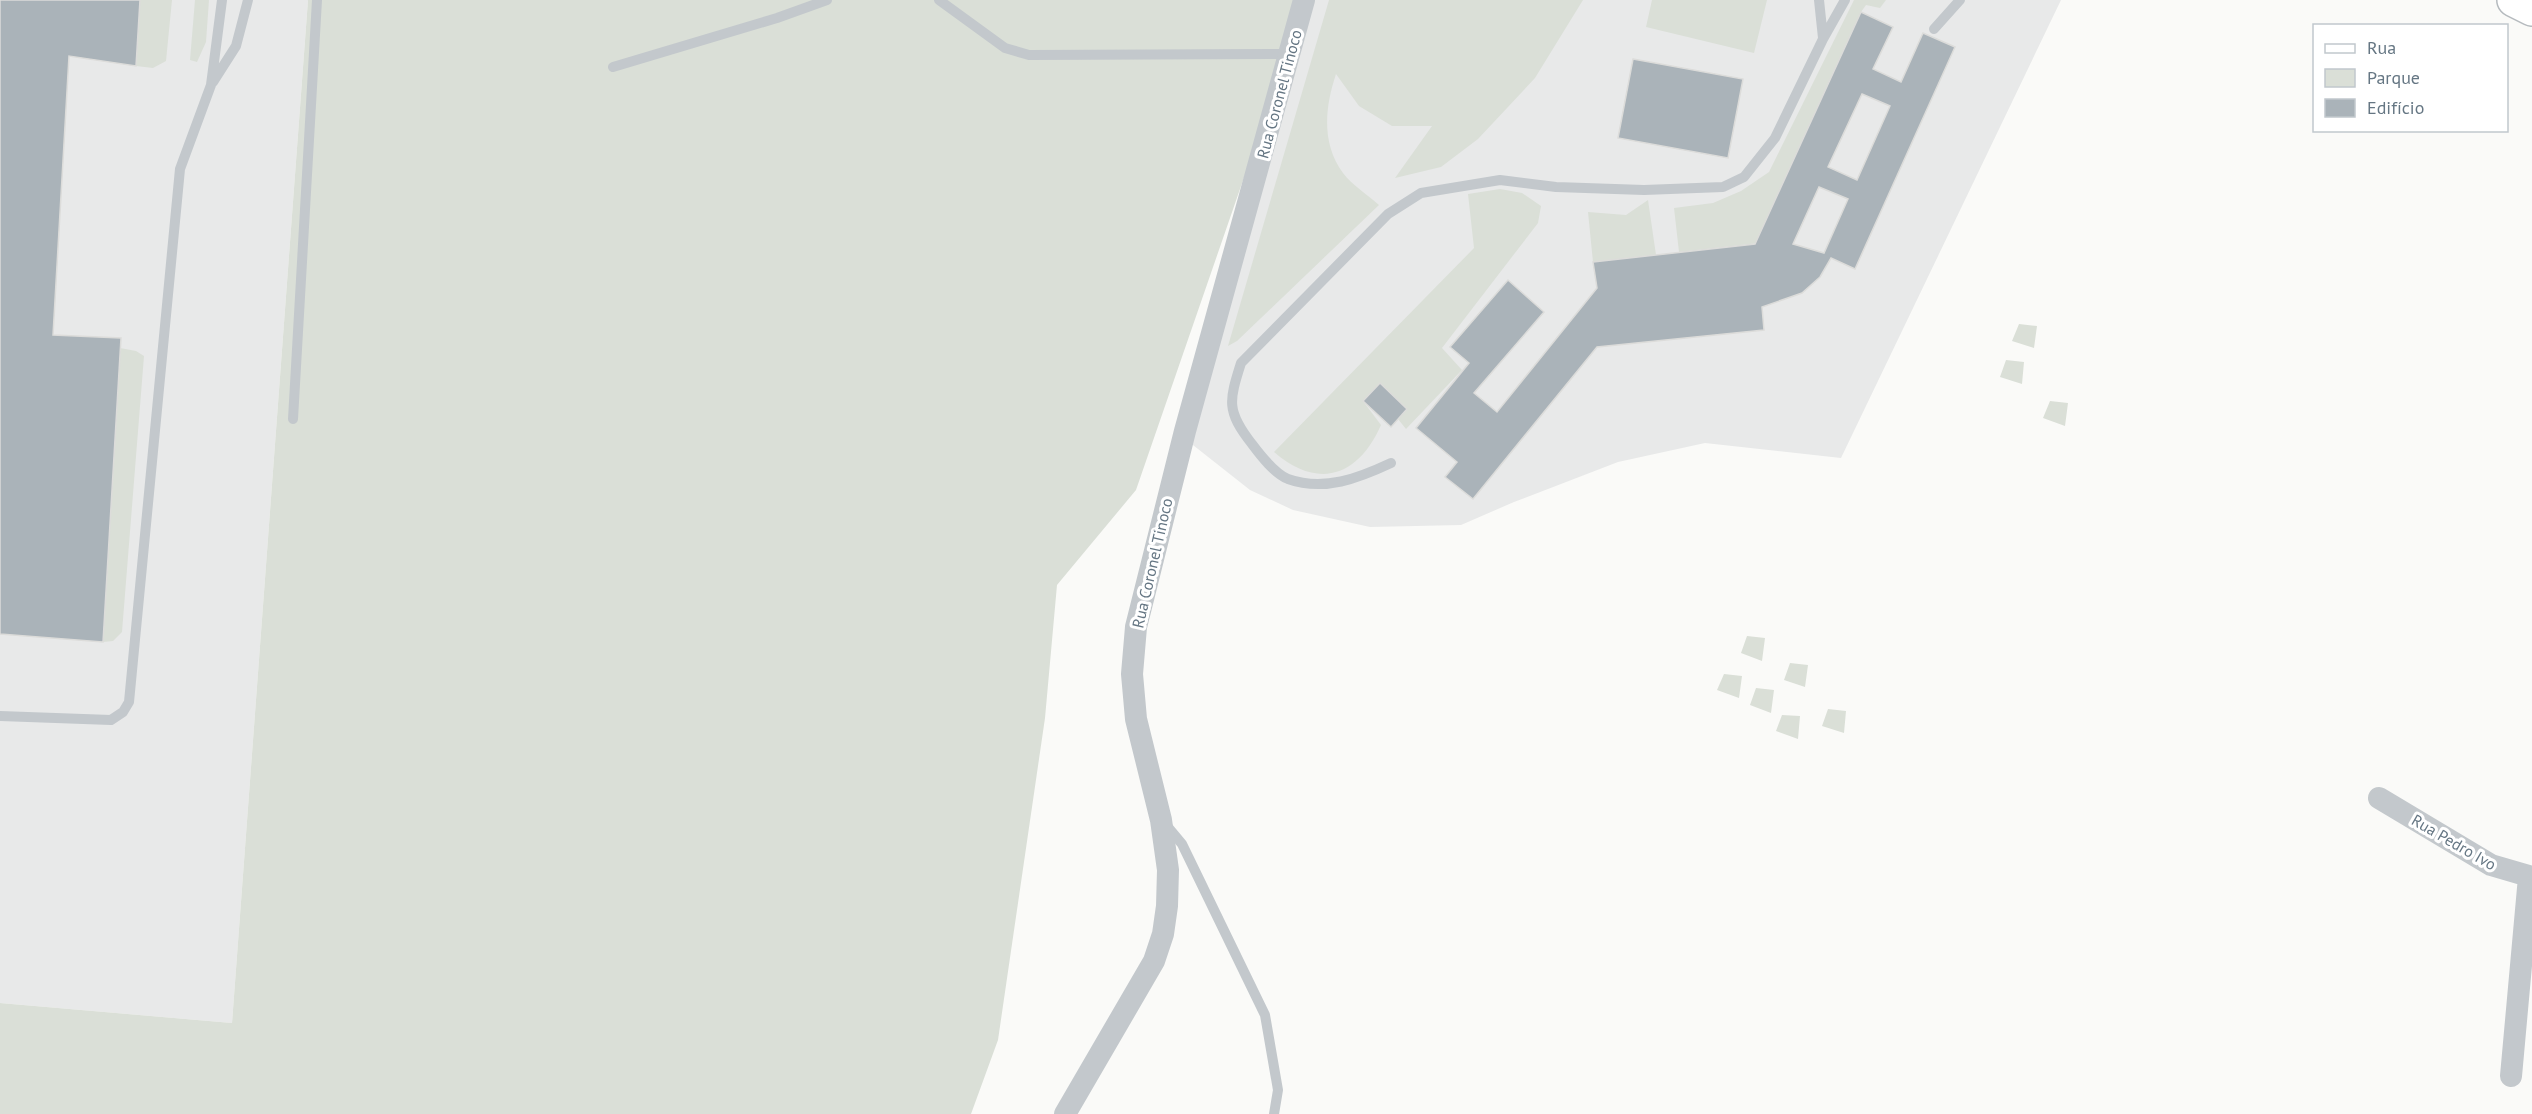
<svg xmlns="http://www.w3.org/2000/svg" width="2532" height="1114" viewBox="0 0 2532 1114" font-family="'PT Sans',sans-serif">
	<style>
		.built { fill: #e8e9e9 }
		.green { fill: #dadfd7 }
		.building { fill: #aab3b9; stroke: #dcdcda; stroke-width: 1.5; fill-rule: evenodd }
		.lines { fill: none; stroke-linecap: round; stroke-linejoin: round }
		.primary-casing { stroke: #b5babe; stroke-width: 36 }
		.service { stroke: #c3c8cc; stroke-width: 10 }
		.minor { stroke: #c3c8cc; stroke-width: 22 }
		.primary { stroke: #fff; stroke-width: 33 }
		.labels { text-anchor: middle; stroke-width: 6; stroke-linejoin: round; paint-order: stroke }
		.street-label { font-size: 16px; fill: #657683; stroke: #fff }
	</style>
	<rect width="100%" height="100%" fill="#fafaf8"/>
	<path class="built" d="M0 0H308L232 1023 0 1003Z
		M1306 0H2061L1841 458 1705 443 1618 462 1514 502 1461 525 1370 527 1293 510 1250 490 1179 434Z"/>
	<path class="green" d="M140 0H172L166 61 153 68 136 66Z
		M195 0H209L206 42 197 62 190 60Z
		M308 0H1295L1249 163 1136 490 1057 585 1045 718 998 1040 971 1114H0V1003L232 1023Z
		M1329 0H1583L1535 78 1478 139 1441 167 1395 178 1432 126H1392L1359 106 1336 74C1325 107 1321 143 1343 173 1352 185 1368 195 1379 205L1237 341 1228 346Z
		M1652 0H1767L1754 53 1646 27Z
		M1854 0H1886L1880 8 1866 5 1861 12 1759 243 1679 252 1674 208 1713 203 1741 191 1769 172Z
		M1500 189 1522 193 1541 206 1538 223 1442 348 1462 370 1406 429 1398 419 1407 409 1379 384 1363 401 1381 425C1358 477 1318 490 1274 452L1474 248 1468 194Z
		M1648 200 1656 255 1593 262 1588 212 1626 215Z
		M2019 324 2037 326 2034 348 2012 341Z
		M120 348 136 351 144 356 122 632 113 641 103 642Z
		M2006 360 2024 362 2022 384 2000 377Z
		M2050 401 2068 403 2065 426 2043 418Z
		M1747 636 1765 638 1762 661 1741 653Z
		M1790 663 1808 665 1805 687 1784 680Z
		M1724 674 1742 676 1739 698 1717 690Z
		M1756 688 1774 690 1771 713 1750 705Z
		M1828 709 1846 711 1844 733 1822 726Z
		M1782 715 1800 716 1798 739 1776 731Z"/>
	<path class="building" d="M0 0H140L136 66 69 56 53 335 121 338 103 642 0 634Z
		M1861 12 1893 27 1873 69 1901 82 1923 33 1955 47 1855 269 1831 258 1820 277 1802 293 1762 307 1764 330 1597 347 1473 499 1445 477 1457 462 1416 428 1469 363 1450 347 1508 280 1544 312 1474 393 1497 412 1597 288 1593 262 1755 244ZM1862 94 1890 106 1857 180 1828 167ZM1819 187 1848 199 1824 253 1793 244Z
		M1633 59 1743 79 1728 158 1618 138Z
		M1380 383 1407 409 1391 427 1363 401Z"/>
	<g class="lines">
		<defs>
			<path id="primary" d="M2514 0 2532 9"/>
		</defs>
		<use href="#primary" class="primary-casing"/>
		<path class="service" d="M939 0 1005 48 1029 55 1289 54
			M1819 0 1823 38
			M1934 29 1960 0
			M613 67 777 18 827 0
			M213 82 236 46 248 0
			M293 419 317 0
			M1391 463C1359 478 1324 492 1288 479 1274 473 1261 456 1252 444 1226 411 1229 401 1241 363L1388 214 1421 193 1500 180 1556 187 1644 190 1723 187 1744 177 1775 138 1823 39 1845 0
			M0 716 111 720 123 712 129 702 180 169 211 85 222 0
			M1167 826 1182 844 1265 1015 1278 1090 1274 1114"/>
		<path class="minor" d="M2379 798 2491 865 2532 877
			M2511 1076 2529 877
			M1065 1114 1154 961 1163 934 1167 906 1168 870 1161 820 1136 719 1132 674 1136 627 1185 431 1304 0"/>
		<use href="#primary" class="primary"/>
	</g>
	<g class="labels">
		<g class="street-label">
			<text transform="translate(1279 94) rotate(-75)" y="6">Rua Coronel Tinoco</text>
			<text transform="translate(1152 563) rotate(-77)" y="6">Rua Coronel Tinoco</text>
			<text transform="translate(2454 842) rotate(30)" y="6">Rua Pedro Ivo</text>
		</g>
	</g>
	<rect x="2313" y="24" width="195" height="108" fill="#ffffff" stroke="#c1c8cd" stroke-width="1.5"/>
	<rect x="2325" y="44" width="30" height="9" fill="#ffffff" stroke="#c1c8cd" stroke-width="1.5"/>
	<text x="2367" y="54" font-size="18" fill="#657683">Rua</text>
	<rect x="2325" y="69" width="30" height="18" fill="#dadfd7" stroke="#c1c8cd" stroke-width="1.5"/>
	<text x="2367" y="84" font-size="18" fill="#657683">Parque</text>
	<rect x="2325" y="99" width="30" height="18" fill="#aab3b9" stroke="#c1c8cd" stroke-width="1.5"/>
	<text x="2367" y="114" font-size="18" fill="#657683">Edifício</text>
</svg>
